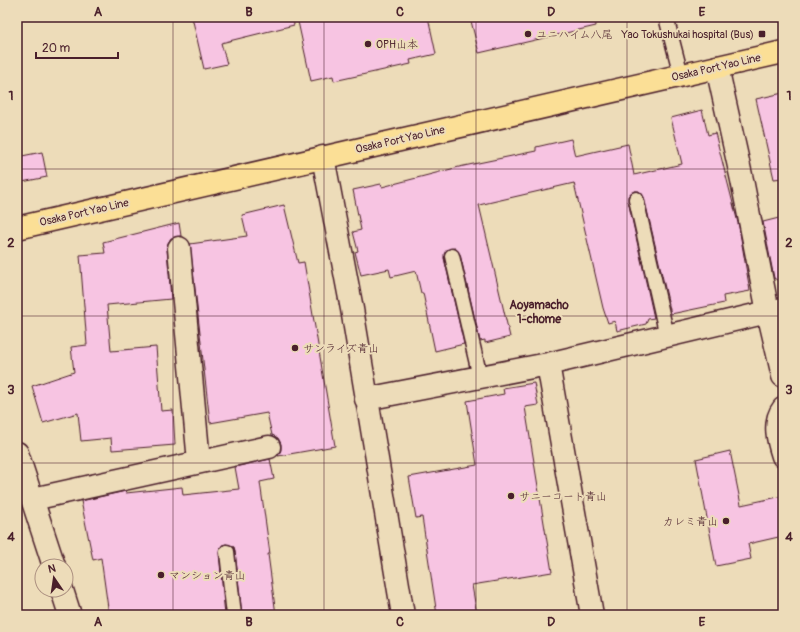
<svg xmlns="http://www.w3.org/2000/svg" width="800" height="632" viewBox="0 0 800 632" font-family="Pangolin,'Klee One',sans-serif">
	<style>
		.building { fill: #f7c4e2; stroke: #4a1f2b }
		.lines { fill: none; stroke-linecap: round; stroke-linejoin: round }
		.service-casing { stroke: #4a1f2b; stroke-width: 17 }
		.minor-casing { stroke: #4a1f2b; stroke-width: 25 }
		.secondary-casing { stroke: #4a1f2b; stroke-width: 25 }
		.primary-casing { stroke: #4a1f2b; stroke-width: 25 }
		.service { stroke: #eddcb9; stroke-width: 14 }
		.minor { stroke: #eddcb9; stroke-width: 22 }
		.secondary { stroke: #eddcb9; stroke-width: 22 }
		.primary { stroke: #fbdf96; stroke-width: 22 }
		.grid { fill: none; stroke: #4a1f2b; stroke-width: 1; stroke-opacity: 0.55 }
		.poi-dot { fill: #4a1f2b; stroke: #eddcb9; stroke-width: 1.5 }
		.labels { text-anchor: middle; stroke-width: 4; stroke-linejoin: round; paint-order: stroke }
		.poi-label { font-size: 11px; fill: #4a1f2b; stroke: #eddcb9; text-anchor: start }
		.street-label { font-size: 11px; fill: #4a1f2b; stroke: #eddcb9 }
		.neighbourhood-label { font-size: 12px; font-weight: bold; fill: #4a1f2b; stroke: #eddcb9 }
		.neatline { fill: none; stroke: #4a1f2b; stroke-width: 1.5 }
		.grid-label { font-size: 13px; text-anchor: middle; font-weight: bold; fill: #4a1f2b }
	</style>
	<rect width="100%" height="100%" fill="#eddcb9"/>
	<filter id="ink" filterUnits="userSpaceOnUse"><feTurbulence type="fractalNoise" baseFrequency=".025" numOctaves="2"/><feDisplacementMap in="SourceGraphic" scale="8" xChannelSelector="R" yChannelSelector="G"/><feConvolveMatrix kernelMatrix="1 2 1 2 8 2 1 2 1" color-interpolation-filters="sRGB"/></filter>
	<g filter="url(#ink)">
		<path class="building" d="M192 17H293L294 25 221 43 227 64 204 69Z
			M297 17H428L436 54 410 60 411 64 334 81 333 76 311 81Z
			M470 17H595L596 26 479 53Z
			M783 93V178L774 179 756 99Z
			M702 110 708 135 715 133 739 227 750 291 723 296 724 303 671 314 644 197 639 191H634L628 196V201L654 318 648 319 646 324 617 331 615 321 608 323 603 308 574 183 479 205 510 337 485 343V340L480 341 460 254 455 248 447 250 444 258 464 344 435 351 423 293H421L416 271 391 277 389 269 361 275 355 252 358 251 353 232 361 230 353 190 381 184 382 187 459 167 536 151V147L571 139 575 156 628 144 634 175 682 164 671 118Z
			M42 152 47 177 17 183V157Z
			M284 205 298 263 304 262 335 446 278 456 281 450V444L278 438 272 435 267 413 210 423 190 244 247 236 242 215Z
			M783 217V284L774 278 763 222Z
			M179 223 181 236 171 238 168 243 167 249 171 299 107 305 111 351 156 347 161 411 173 410 175 445 112 450 111 438 81 441 78 413 43 423 32 386 74 372 71 347 87 345 80 255 105 253 103 242Z
			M534 383 538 405 525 407 552 572 472 585 477 615H437L422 517 416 518 409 477 477 465 467 401 504 394 503 388Z
			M730 451 741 505 783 496V536L748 544 751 559 716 566 696 459Z
			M270 459 274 479 260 482 270 554H268L276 615H242L235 551 234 547 226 544 222 545 219 553 225 615H109L101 558 93 560 81 501 126 491V493L182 487 183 495 239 489 235 467Z"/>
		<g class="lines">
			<defs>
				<path id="service" d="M666 17 681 75
					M636 199 667 336
					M452 256 480 377
					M227 552 234 615"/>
				<path id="minor" d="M323 157 352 309 403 615
					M179 248 199 462
					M783 309 768 312 783 376
					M548 364 592 615
					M366 399 548 364 768 312 742 180 717 67
					M783 409C773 422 778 441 783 456
					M33 499 269 447"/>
				<path id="secondary" d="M17 453 54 566
					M62 590 70 615"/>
				<path id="primary" d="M17 228 783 52"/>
			</defs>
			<use href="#service" class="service-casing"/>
			<use href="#minor" class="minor-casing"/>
			<use href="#secondary" class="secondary-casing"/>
			<use href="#primary" class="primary-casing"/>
			<use href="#service" class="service"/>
			<use href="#minor" class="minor"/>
			<use href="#secondary" class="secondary"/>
			<use href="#primary" class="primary"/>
		</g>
	</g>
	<path class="grid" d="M173 17V615M324 17V615M476 17V615M627 17V615M17 169H783M17 316H783M17 463H783"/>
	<g class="poi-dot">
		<circle cx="528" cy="34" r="4"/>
		<rect x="758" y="30" width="8" height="8" rx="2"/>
		<circle cx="368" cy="44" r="4"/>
		<circle cx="295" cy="348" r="4"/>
		<circle cx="511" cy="496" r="4"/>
		<circle cx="726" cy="521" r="4"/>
		<circle cx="161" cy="575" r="4"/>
	</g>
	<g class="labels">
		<g class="poi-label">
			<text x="536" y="38">ユニハイム八尾</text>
			<text x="754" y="38" text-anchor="end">Yao Tokushukai hospital (Bus)</text>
			<text x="376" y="48">OPH山本</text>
			<text x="303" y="352">サンライズ青山</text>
			<text x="519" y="500">サニーコート青山</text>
			<text x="718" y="525" text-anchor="end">カレミ青山</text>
			<text x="169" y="579">マンション青山</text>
		</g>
		<g class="street-label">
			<text transform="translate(716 67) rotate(-13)" y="4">Osaka Port Yao Line</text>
			<text transform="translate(400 139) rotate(-13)" y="4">Osaka Port Yao Line</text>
			<text transform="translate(84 212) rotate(-13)" y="4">Osaka Port Yao Line</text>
		</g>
		<g class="neighbourhood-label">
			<text x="539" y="309">Aoyamacho<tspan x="539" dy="14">1-chome</tspan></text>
		</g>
	</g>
	<rect width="800" height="632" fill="none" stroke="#eddcb9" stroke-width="44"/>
	<g transform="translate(54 578) rotate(347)"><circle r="19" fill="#eddcb9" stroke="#ac9080"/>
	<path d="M0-3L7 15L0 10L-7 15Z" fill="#4a1f2b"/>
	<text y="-6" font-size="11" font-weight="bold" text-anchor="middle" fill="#4a1f2b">N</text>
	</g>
	<path d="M36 52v6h82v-6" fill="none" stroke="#4a1f2b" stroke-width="2"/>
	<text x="42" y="52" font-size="12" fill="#4a1f2b" stroke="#eddcb9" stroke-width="3" paint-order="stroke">20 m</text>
	<rect x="22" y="22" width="756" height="588" class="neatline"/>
	<g class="grid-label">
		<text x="98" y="16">A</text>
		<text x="249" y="16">B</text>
		<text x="400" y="16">C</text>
		<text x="551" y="16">D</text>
		<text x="702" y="16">E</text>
		<text x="11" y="100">1</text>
		<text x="789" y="100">1</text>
		<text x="11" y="247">2</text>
		<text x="789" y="247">2</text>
		<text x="11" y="394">3</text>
		<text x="789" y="394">3</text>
		<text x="11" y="541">4</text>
		<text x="789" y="541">4</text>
		<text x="98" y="626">A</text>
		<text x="249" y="626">B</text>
		<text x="400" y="626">C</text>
		<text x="551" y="626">D</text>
		<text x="702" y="626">E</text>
	</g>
</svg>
